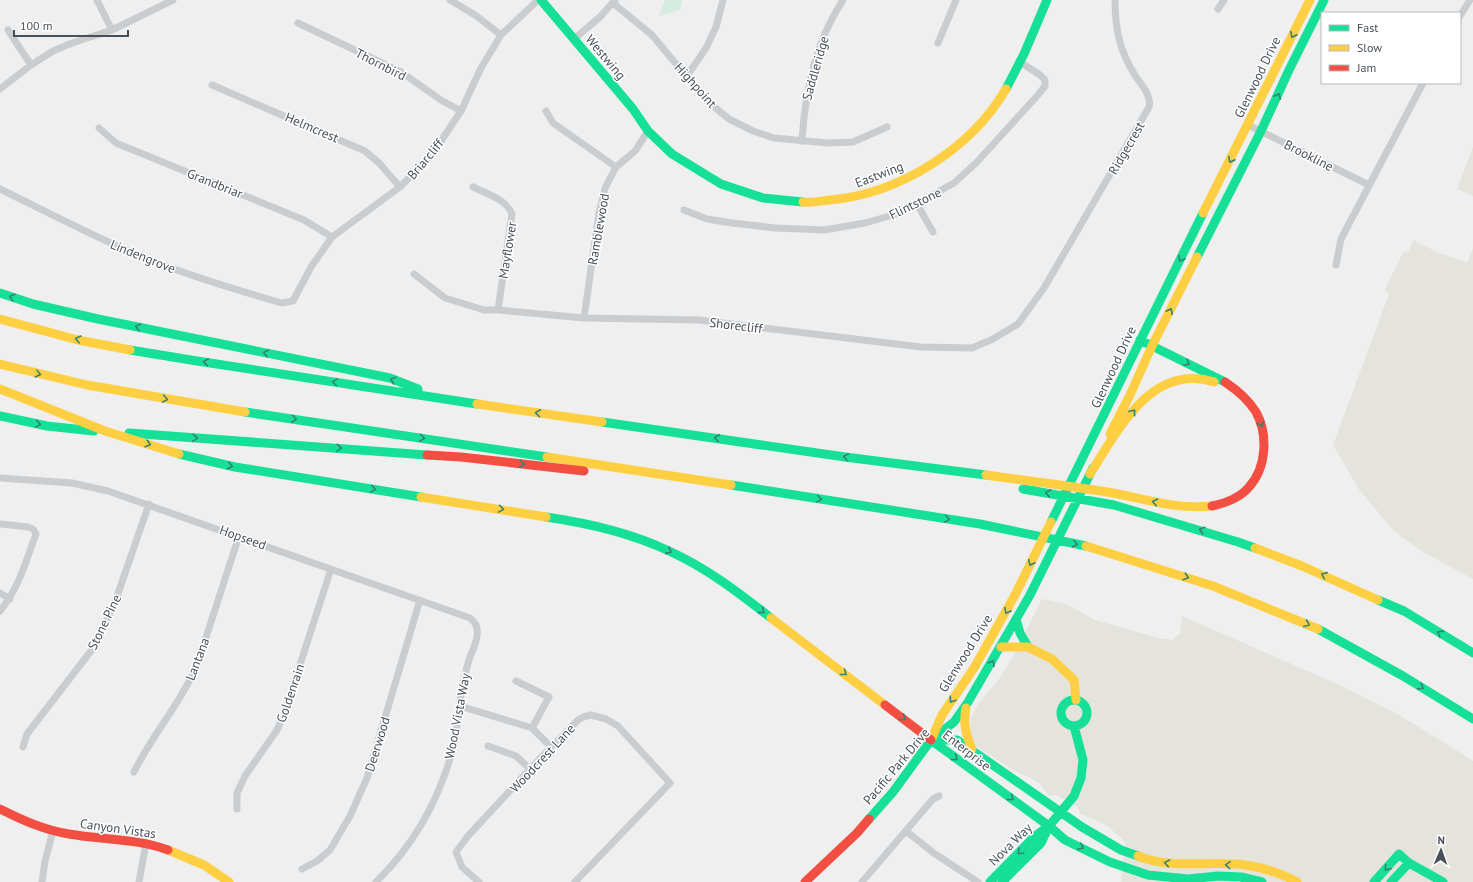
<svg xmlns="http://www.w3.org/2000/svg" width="1473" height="882" viewBox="0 0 1473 882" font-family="'PT Sans',sans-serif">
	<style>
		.commercial { fill: #e4e3dc }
		.green { fill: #d5ede0 }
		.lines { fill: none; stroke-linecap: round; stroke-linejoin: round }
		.street { stroke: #cacdd0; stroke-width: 7 }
		.fast { stroke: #16e098; stroke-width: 9 }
		.slow { stroke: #ffcf43; stroke-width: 9 }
		.jam { stroke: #f24e42; stroke-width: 9 }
		.oneway { stroke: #36826f }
		.labels { text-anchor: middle; stroke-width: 3; stroke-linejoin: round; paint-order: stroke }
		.street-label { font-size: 13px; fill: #474f59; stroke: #fff }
	</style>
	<rect width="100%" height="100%" fill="#efefef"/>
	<path class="commercial" d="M1473 147V196L1457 189Z
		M1413 240 1437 252 1467 263 1473 248V579L1423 552 1395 532 1360 491 1333 445 1389 294 1384 291 1404 251 1408 253Z
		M1042 599 1067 604 1095 620 1158 638 1172 640 1180 633 1182 616 1335 683 1396 713 1461 753 1473 761V882H1121L1125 842 1108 826 1094 819 1080 814 1078 807 1056 795H1048L1038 782 1015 771 977 747 970 734 971 718 977 706 999 679 1013 657Z"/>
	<path class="green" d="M665 0H682L680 10 659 16Z"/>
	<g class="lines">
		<path class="street" d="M97 0 112 30
			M450 0 475 15 501 35
			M613 3 652 35 706 100 729 119 753 131 774 138 828 143 853 142 887 127
			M1218 9 1224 0
			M1460 16 1470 0
			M298 23 401 72 441 100 461 111
			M8 30 31 65
			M574 39 600 17 615 0
			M938 43 956 0
			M687 76 706 48 716 27 723 0
			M212 85 365 151 379 163 400 187
			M0 89 31 65 53 51 72 43 112 30 173 0
			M546 111 553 123 616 167
			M1248 125 1369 185
			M99 128 116 143 304 220 332 237
			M802 141C805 91 815 42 843 0
			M473 187C487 194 506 199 512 214L498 310
			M0 189C45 211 89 234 135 254 183 274 233 289 282 303L293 301 311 267 332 237 400 187 433 153 461 111 481 68 501 35 538 0
			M917 204 933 232
			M684 210 707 219 732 223 776 228 824 230 865 223 893 215 917 204 954 183 976 163 1038 95 1045 86V80L1040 75 1020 62
			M1336 265 1341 239 1423 83
			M414 274 445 298 484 310H498L584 318 699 320 921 347 972 348 993 339 1018 324 1044 288 1149 107C1152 97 1142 85 1136 77 1120 52 1115 30 1115 0
			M584 318 599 213 605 188 616 167 635 151 648 131
			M0 478 72 483 108 491 470 618C472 620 475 623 476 625 481 637 471 652 468 663 466 670 465 677 463 684 458 706 458 730 452 752 438 802 413 846 376 882
			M0 524 28 527 33 529 36 534C26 561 19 588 0 611
			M0 593 10 599
			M516 681 549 697 532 728
			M460 706 532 728 551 747
			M488 746 516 756 530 769
			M23 747 27 734 94 647 114 605 149 504
			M134 772C152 735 181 703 197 665L239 536
			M237 809V793L245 776 277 730 284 714 331 569
			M906 831 935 854 978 882
			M302 869 317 861 330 850 350 816 367 778 420 600
			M42 882 45 861 53 831
			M139 882 146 843
			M479 882 462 867 456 852 468 836 530 769 578 720 583 717 591 715 606 719 618 726 670 783 575 882
			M862 882 933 799 939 796"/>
		<path class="fast" d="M541 0 633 109 648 131 672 154 721 184 763 198 803 202
			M1006 89 1024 54 1047 0
			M1197 257 1261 131 1289 70 1324 0
			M0 293 33 304 98 319 390 378 418 389
			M1140 340 1225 382
			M130 350 197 361 477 404
			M245 412 547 457
			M0 416 47 426 94 431
			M602 422 845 457 986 475
			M129 433 427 455
			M179 454 235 467 421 497
			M731 485 980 524 1086 546
			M1023 489 1114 505 1238 542 1255 548
			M546 517C588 523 631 533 669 551 707 568 739 593 771 618
			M1051 522 1203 213
			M1378 600 1404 611 1473 653
			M1016 619 1020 633 1028 647
			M1318 629 1403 676 1473 719
			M1061 713a13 13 0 1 1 26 0a13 13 0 1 1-26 0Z
			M931 740H957L1082 827 1121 850 1138 856
			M931 740 1049 826 1065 840 1110 862 1148 875 1188 879 1218 876 1241 877 1262 882
			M869 819 893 792 931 740 954 722 968 702 1030 595 1093 468
			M990 882 1034 837 1049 826 1074 796 1081 778 1083 760 1074 726
			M1002 882 1041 843 1049 826
			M1374 882 1399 854 1409 863 1443 882
			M1391 882 1409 863"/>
		<path class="slow" d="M803 202C812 203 821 201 830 200 899 194 971 149 1006 89
			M1203 213 1310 0
			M0 319 78 340 130 350
			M0 364 87 385 245 412
			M0 389 105 431 179 454
			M477 404 602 422
			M1110 434 1130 395 1152 346 1197 257
			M547 457 731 485
			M1090 474C1118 430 1152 362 1214 382
			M986 475C1028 481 1071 486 1113 493 1145 499 1178 510 1212 506
			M421 497 546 517
			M1086 546 1213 586 1318 629
			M1255 548 1302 566 1378 600
			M771 618 885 705
			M1001 647H1028L1052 659 1074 680 1076 700
			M966 708C963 724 966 735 972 749
			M932 738 942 715 974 668 1015 595 1051 522
			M168 850 204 865 229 882
			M1138 856C1172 870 1209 860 1245 865 1261 867 1283 874 1297 882"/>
		<path class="jam" d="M427 455 461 457 584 471
			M1212 506C1226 503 1240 498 1249 487 1267 467 1268 434 1256 412 1248 399 1237 390 1225 382
			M885 705 931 740
			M0 809C22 820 44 830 69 834 102 840 136 838 168 850
			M805 882 857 833 869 819"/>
	</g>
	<defs><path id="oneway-chevron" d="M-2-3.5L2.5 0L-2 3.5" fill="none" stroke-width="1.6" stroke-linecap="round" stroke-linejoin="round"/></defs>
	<g class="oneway">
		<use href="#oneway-chevron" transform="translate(1293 35) rotate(117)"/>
		<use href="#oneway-chevron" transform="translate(1278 96) rotate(-65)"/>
		<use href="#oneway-chevron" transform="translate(1231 160) rotate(117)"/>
		<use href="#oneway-chevron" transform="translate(1181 259) rotate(117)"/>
		<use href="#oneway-chevron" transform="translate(12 297) rotate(-163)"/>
		<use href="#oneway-chevron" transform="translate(1170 311) rotate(-63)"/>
		<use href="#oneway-chevron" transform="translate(138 327) rotate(-169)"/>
		<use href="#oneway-chevron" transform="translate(78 339) rotate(-166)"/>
		<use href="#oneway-chevron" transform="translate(266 353) rotate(-169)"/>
		<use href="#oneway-chevron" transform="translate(206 362) rotate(-172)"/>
		<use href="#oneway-chevron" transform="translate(1187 363) rotate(26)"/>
		<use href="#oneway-chevron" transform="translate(38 374) rotate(14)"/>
		<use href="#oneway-chevron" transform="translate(393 380) rotate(-161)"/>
		<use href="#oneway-chevron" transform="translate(335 382) rotate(-171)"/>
		<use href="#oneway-chevron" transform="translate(165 399) rotate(10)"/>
		<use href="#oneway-chevron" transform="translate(1133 412) rotate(-53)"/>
		<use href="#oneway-chevron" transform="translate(538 413) rotate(-172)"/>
		<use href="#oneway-chevron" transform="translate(294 419) rotate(8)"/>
		<use href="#oneway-chevron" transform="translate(38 424) rotate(10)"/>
		<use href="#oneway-chevron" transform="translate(1261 424) rotate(74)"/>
		<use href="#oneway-chevron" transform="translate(195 438) rotate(4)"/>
		<use href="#oneway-chevron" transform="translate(422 438) rotate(8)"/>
		<use href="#oneway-chevron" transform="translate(717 438) rotate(-172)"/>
		<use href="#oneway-chevron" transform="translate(148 444) rotate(17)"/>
		<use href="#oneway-chevron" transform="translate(339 448) rotate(4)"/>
		<use href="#oneway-chevron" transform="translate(846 457) rotate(-172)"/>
		<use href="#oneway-chevron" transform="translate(522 464) rotate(6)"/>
		<use href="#oneway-chevron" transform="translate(230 466) rotate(13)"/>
		<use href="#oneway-chevron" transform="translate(373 489) rotate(9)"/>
		<use href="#oneway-chevron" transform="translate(1048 493) rotate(-169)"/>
		<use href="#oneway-chevron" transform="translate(819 499) rotate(9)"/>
		<use href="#oneway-chevron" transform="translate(1155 502) rotate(-168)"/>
		<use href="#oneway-chevron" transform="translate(501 509) rotate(9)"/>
		<use href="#oneway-chevron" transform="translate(947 519) rotate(9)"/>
		<use href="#oneway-chevron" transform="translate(1202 530) rotate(-163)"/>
		<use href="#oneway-chevron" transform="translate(1075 544) rotate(12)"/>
		<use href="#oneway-chevron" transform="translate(669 551) rotate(24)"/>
		<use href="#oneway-chevron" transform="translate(1031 563) rotate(116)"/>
		<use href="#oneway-chevron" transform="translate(1324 575) rotate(-156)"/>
		<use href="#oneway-chevron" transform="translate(1186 577) rotate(18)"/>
		<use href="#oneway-chevron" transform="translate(762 611) rotate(37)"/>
		<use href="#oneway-chevron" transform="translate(1007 611) rotate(119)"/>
		<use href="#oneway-chevron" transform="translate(1307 624) rotate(23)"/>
		<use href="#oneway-chevron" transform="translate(1440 633) rotate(-148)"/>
		<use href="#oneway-chevron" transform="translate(992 663) rotate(-59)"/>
		<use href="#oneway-chevron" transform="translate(844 673) rotate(38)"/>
		<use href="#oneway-chevron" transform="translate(1421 687) rotate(32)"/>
		<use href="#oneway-chevron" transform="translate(952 700) rotate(124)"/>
		<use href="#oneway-chevron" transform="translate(903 718) rotate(38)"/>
		<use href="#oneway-chevron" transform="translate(955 758) rotate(37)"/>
		<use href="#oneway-chevron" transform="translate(1011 798) rotate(36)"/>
		<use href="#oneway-chevron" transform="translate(1081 847) rotate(27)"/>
		<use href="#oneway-chevron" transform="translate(1020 852) rotate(135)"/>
		<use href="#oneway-chevron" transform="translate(1167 863) rotate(-169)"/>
		<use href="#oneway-chevron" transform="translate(1228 865) rotate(-177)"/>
		<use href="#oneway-chevron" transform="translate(1387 868) rotate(131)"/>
	</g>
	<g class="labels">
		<g class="street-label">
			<text transform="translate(606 57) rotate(50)" y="5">Westwing</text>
			<text transform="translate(381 64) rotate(27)" y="5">Thornbird</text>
			<text transform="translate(815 68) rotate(-74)" y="5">Saddleridge</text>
			<text transform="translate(1257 77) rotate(-64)" y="5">Glenwood Drive</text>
			<text transform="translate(696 85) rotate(48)" y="5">Highpoint</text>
			<text transform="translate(312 127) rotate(23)" y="5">Helmcrest</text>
			<text transform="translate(1126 148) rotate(-60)" y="5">Ridgecrest</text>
			<text transform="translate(1309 155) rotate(27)" y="5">Brookline</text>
			<text transform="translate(425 159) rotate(-50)" y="5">Briarcliff</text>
			<text transform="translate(879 174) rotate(-21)" y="5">Eastwing</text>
			<text transform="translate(215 183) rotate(22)" y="5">Grandbriar</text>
			<text transform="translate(915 203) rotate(-26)" y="5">Flintstone</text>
			<text transform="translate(598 229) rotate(-80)" y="5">Ramblewood</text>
			<text transform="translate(507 250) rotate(-81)" y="5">Mayflower</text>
			<text transform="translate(143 256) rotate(22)" y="5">Lindengrove</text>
			<text transform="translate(736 325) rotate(7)" y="5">Shorecliff</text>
			<text transform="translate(1113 367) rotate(-65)" y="5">Glenwood Drive</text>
			<text transform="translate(243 537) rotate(20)" y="5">Hopseed</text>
			<text transform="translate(104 622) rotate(-64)" y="5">Stone Pine</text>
			<text transform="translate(965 653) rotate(-58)" y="5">Glenwood Drive</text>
			<text transform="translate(197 659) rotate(-69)" y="5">Lantana</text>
			<text transform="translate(290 693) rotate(-71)" y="5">Goldenrain</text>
			<text transform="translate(457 716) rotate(-79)" y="5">Wood Vista Way</text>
			<text transform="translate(377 744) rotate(-73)" y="5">Deerwood</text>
			<text transform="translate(967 750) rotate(38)" y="5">Enterprise</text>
			<text transform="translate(542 758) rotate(-47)" y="5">Woodcrest Lane</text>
			<text transform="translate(896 766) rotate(-50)" y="5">Pacific Park Drive</text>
			<text transform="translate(118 828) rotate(8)" y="5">Canyon Vistas</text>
			<text transform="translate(1010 844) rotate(-44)" y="5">Nova Way</text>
		</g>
	</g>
	<rect x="1321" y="12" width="140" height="72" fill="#ffffff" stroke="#b5b9bd"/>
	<rect x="1329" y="25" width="20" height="6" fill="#16e098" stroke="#b5b9bd"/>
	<text x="1357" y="32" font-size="12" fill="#474f59">Fast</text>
	<rect x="1329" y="45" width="20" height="6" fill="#ffcf43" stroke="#b5b9bd"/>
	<text x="1357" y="52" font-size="12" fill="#474f59">Slow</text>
	<rect x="1329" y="65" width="20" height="6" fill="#f24e42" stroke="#b5b9bd"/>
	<text x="1357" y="72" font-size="12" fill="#474f59">Jam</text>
	<g transform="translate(1441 850) rotate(2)" stroke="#ffffff" stroke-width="3" paint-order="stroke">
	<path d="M0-3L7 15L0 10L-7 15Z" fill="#474f59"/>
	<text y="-6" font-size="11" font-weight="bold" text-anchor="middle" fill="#474f59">N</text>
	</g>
	<path d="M14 30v6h114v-6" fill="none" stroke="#474f59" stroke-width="2"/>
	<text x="20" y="30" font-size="12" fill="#474f59" stroke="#ffffff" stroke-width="3" paint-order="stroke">100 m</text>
</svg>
